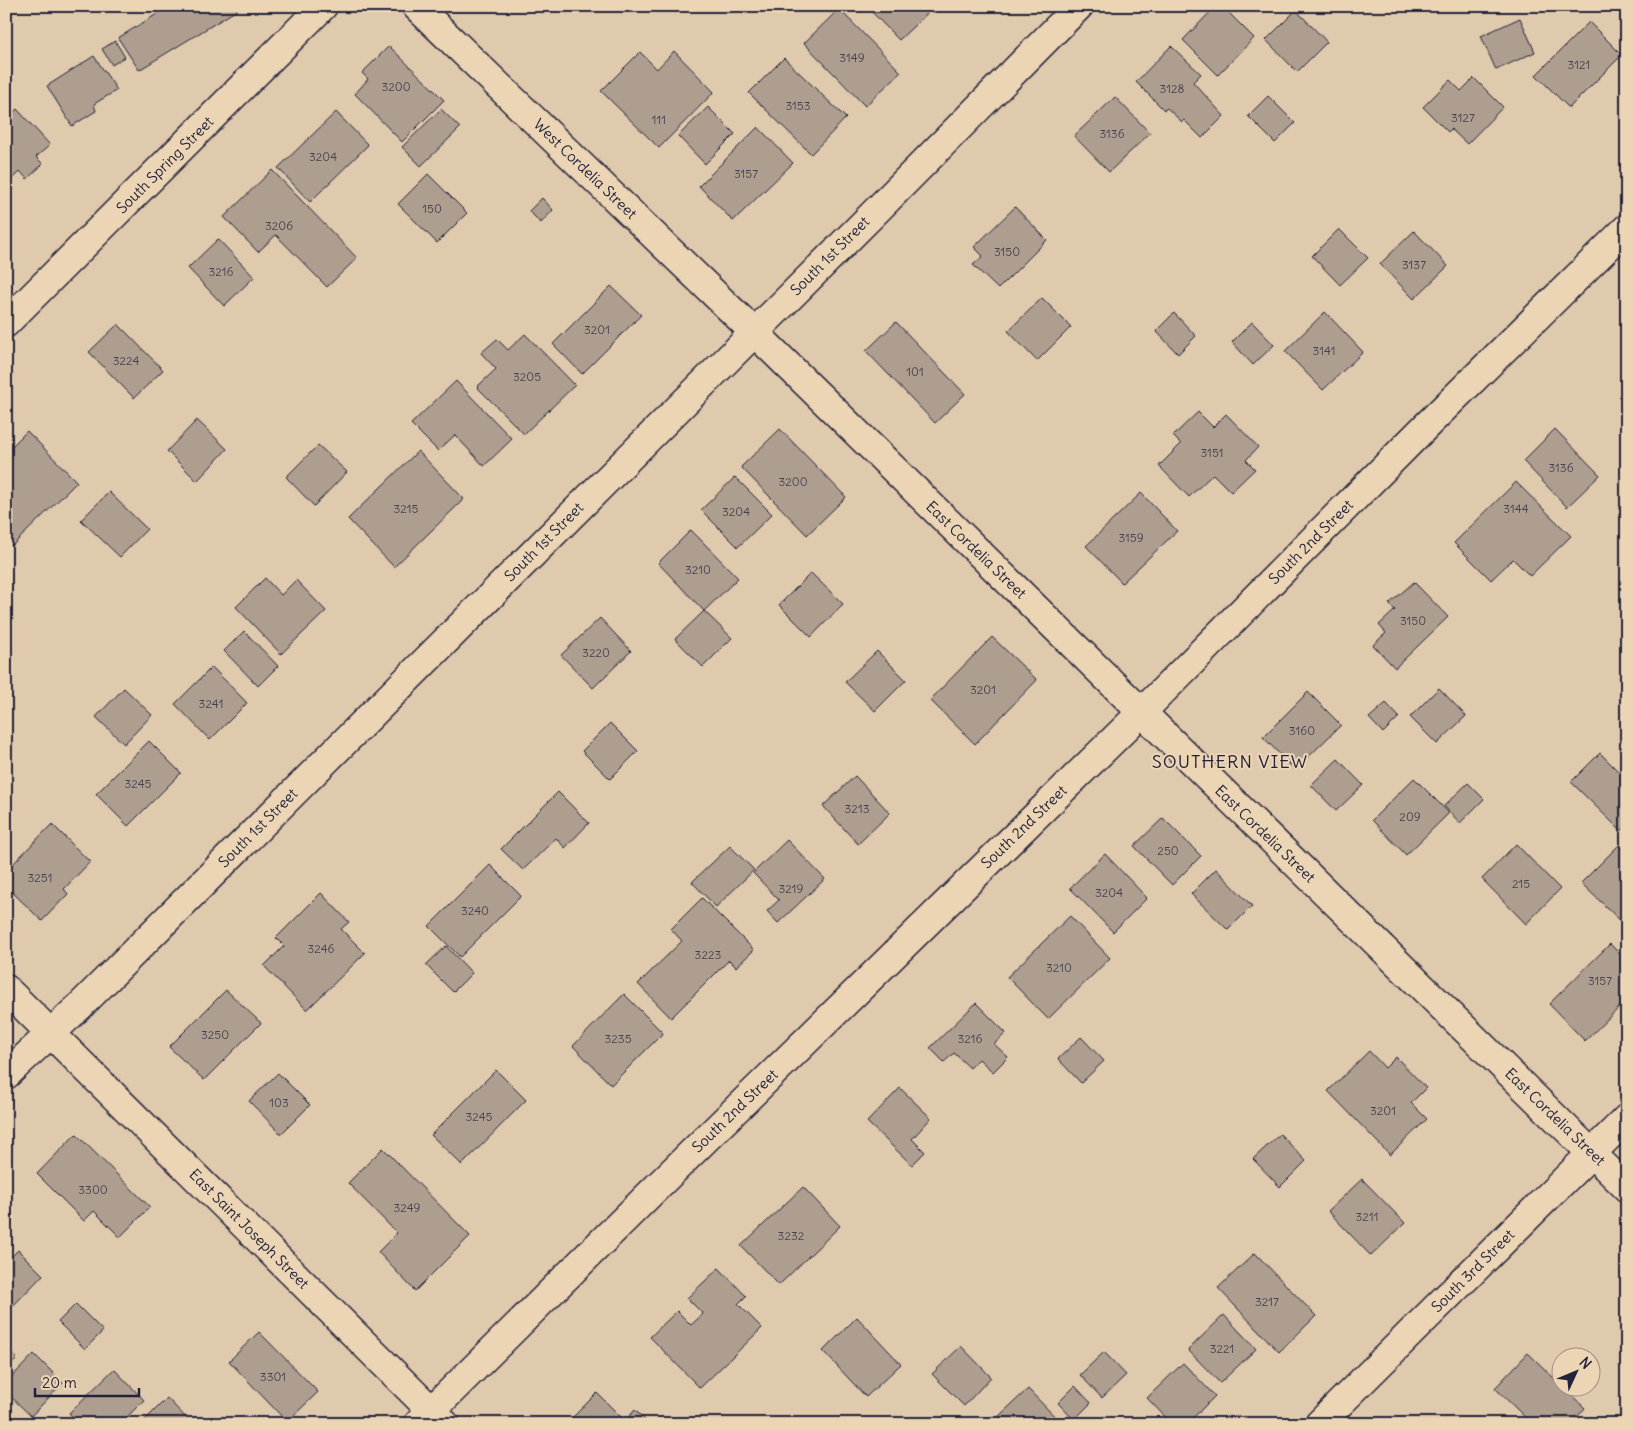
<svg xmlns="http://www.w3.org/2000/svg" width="1633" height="1430" viewBox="0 0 1633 1430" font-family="Delius,sans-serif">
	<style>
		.building { fill: #ae9e8f; stroke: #22223b }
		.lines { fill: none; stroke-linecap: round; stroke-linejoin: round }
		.minor-casing { stroke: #22223b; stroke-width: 31 }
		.minor { stroke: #ecd5b4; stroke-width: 28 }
		.labels { text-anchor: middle; stroke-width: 4; stroke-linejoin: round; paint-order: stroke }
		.number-label { font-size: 12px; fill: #454150 }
		.street-label { font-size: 15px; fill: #22223b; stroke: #ecd5b4 }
		.quarter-label { font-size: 18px; letter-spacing: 1px; fill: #22223b; stroke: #ecd5b4 }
	</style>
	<rect width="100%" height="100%" fill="#e0caad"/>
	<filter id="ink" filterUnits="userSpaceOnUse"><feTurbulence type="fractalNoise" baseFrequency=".02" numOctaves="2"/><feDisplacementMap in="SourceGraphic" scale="10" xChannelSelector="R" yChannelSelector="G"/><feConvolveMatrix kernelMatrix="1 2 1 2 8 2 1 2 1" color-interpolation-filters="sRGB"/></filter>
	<g filter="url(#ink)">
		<path class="building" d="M170 6H234L237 10 139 70 118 38Z
			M866 6H933L934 7 899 40Z
			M1216 6H1222L1254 38 1218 75 1183 40Z
			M839 9 901 72 865 106 804 43Z
			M1296 10 1327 42 1297 72 1266 40Z
			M1520 18 1535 52 1496 70 1481 36Z
			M1589 22 1622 55 1569 108 1536 75Z
			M115 41 125 57 112 65 102 49Z
			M389 46 444 100 402 142 355 94 368 79 362 73Z
			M1171 46 1201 74 1193 82 1224 116 1202 138 1184 120 1182 122 1167 108 1164 110 1136 82Z
			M674 51 714 92 659 148 601 91 640 52 657 69Z
			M94 56 117 90 94 104 96 111 72 126 47 86Z
			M784 58 846 118 811 154 749 93Z
			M1474 78 1503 107 1467 144 1451 129 1448 132 1423 107 1450 80 1461 91Z
			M1268 96 1295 123 1275 143 1248 116Z
			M1115 97 1150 133 1109 172 1074 136Z
			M708 107 735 134 705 164 678 136Z
			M17 109 50 145 36 157 43 164 27 179 20 171 12 179 6 172V117L7 118Z
			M441 109 460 128 421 166 402 147Z
			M336 112 368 145 310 202 278 168Z
			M758 127 793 163 733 221 699 186Z
			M272 170 357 258 327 287 276 235 258 252 224 217Z
			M428 174 467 213 437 243 398 204Z
			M542 198 553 210 541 223 529 211Z
			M1015 207 1047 240 998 289 973 265 983 256 974 247Z
			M1339 229 1368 258 1340 285 1312 256Z
			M1414 231 1448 266 1414 299 1380 264Z
			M218 239 254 277 224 306 188 268Z
			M611 286 641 315 582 374 553 344Z
			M1042 298 1071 327 1037 361 1008 331Z
			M1325 312 1363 352 1323 390 1285 351Z
			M1174 313 1196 336 1178 354 1156 331Z
			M896 322 965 394 935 423 866 351Z
			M1252 322 1274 345 1253 365 1232 342Z
			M118 324 163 370 134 398 89 352Z
			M525 334 575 385 524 434 477 387 496 369 481 353 497 339 508 350Z
			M456 381 512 439 484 466 455 435 438 451 411 424Z
			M1198 412 1213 427 1226 414 1258 447 1246 460 1255 469 1231 492 1213 474 1189 497 1159 466 1181 444 1173 436Z
			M197 420 227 449 197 481 167 451Z
			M780 429 846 497 807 535 741 467Z
			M1555 429 1600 475 1567 507 1523 461Z
			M27 431 77 482 12 546 6 540V452Z
			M318 445 347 472 314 506 286 477Z
			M418 451 464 499 394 567 348 519Z
			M735 477 772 514 738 547 701 510Z
			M1516 482 1571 536 1530 576 1513 559 1491 580 1454 543Z
			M109 492 147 529 120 557 81 520Z
			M1141 493 1177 531 1122 583 1086 546Z
			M691 530 738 578 704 611 658 563Z
			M811 573 843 604 811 637 779 605Z
			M265 578 281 595 296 580 326 611 281 654 236 607Z
			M1414 582 1448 617 1395 668 1373 645 1386 633 1379 625 1395 610 1389 604Z
			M704 611 732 638 703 667 675 639Z
			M600 618 631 651 593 688 561 655Z
			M244 631 278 666 258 686 224 651Z
			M992 637 1037 680 975 744 930 700Z
			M877 651 906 680 875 711 845 682Z
			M212 667 247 703 210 740 175 704Z
			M124 688 152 715 124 744 96 717Z
			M1439 688 1466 716 1437 744 1410 717Z
			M1308 692 1341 725 1295 770 1263 737Z
			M1386 703 1399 717 1383 733 1369 718Z
			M610 723 638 751 610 779 582 751Z
			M149 741 181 773 128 826 96 794Z
			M1600 753 1625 778 1621 782 1627 787V826L1621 831 1571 782Z
			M1338 759 1363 785 1336 811 1311 785Z
			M855 776 890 813 858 844 823 806Z
			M1414 778 1449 813 1406 855 1372 820Z
			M1468 783 1484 799 1460 823 1444 806Z
			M558 792 589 823 565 848 556 838 523 870 501 849Z
			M1163 818 1201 856 1172 885 1134 846Z
			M52 824 90 862 64 889 68 894 42 921 6 886V871Z
			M787 840 825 879 778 923 767 911 779 900 753 873Z
			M1516 844 1560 889 1526 924 1482 879Z
			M1619 845 1627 852V927L1581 883Z
			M730 846 754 870 716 907 692 882Z
			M1105 854 1147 898 1113 932 1070 888Z
			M490 865 521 896 460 957 429 926Z
			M1216 869 1252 906 1228 930 1191 894Z
			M321 893 349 922 341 929 365 953 307 1010 264 966 284 946 276 938Z
			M702 898 754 950 736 967 729 960 671 1018 638 984 682 941 671 929Z
			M1070 916 1110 958 1048 1019 1007 977Z
			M1610 944 1627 961V1000L1585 1041 1549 1004Z
			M446 946 472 973 453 992 426 965Z
			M226 990 261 1023 204 1080 169 1047Z
			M624 994 663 1033 611 1085 573 1046Z
			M976 1003 1006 1033 994 1044 1008 1057 993 1072 979 1059 970 1068 954 1053 944 1062 930 1048Z
			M1081 1037 1104 1061 1081 1083 1058 1059Z
			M1369 1051 1385 1068 1396 1057 1426 1088 1411 1103 1427 1119 1390 1155 1328 1091Z
			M496 1070 526 1100 462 1165 431 1135Z
			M278 1073 310 1105 281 1134 249 1101Z
			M900 1088 931 1118 912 1139 925 1152 912 1165 867 1122Z
			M76 1134 150 1207 120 1237 94 1211 84 1221 37 1174Z
			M1280 1134 1306 1161 1280 1187 1253 1159Z
			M383 1148 470 1236 415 1291 378 1252 397 1233 348 1183Z
			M1362 1179 1405 1223 1371 1256 1328 1211Z
			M803 1187 840 1226 779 1285 741 1246Z
			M18 1250 43 1275 6 1313V1260L7 1261Z
			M1255 1253 1316 1316 1279 1352 1218 1288Z
			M719 1268 746 1296 738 1304 762 1328 700 1388 650 1337 677 1311 691 1325 703 1314 687 1298Z
			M76 1304 103 1331 85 1349 58 1322Z
			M1224 1315 1256 1349 1220 1383 1188 1350Z
			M857 1317 901 1364 866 1397 823 1351Z
			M259 1332 318 1392 287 1422 229 1361Z
			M961 1346 991 1377 964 1406 932 1374Z
			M6 1348 17 1359 6 1370Z
			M1104 1352 1126 1375 1102 1398 1080 1375Z
			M1528 1353 1560 1384V1388H1564L1585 1408 1571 1424H1532L1495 1388Z
			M34 1354 63 1383 31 1416 6 1392V1383Z
			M1183 1363 1215 1396 1187 1424H1172L1147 1398Z
			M114 1369 144 1400 120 1424H79L69 1413Z
			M1075 1386 1091 1403 1074 1420 1058 1403Z
			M1028 1389 1062 1424H1006L999 1416Z
			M597 1393 625 1421 635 1410 649 1424H566Z
			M167 1398 192 1424H141Z"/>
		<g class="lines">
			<defs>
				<path id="minor" d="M416 6 754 332 1627 1188
					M6 323 323 6
					M6 989 445 1424
					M6 1075 80 1006 881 206 1079 6
					M418 1424 668 1176 1141 713 1428 424 1627 228
					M1319 1424 1627 1118"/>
			</defs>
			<use href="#minor" class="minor-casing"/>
			<use href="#minor" class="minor"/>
		</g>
	</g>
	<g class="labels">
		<g class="number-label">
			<text x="852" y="62">3149</text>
			<text x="1579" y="69">3121</text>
			<text x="396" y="91">3200</text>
			<text x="1172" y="93">3128</text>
			<text x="798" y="110">3153</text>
			<text x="1463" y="122">3127</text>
			<text x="659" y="124">111</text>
			<text x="1112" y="138">3136</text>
			<text x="323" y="161">3204</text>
			<text x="746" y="178">3157</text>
			<text x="432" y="213">150</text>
			<text x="279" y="230">3206</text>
			<text x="1007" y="256">3150</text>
			<text x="1414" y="269">3137</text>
			<text x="221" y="276">3216</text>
			<text x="597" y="334">3201</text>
			<text x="1324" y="355">3141</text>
			<text x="126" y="365">3224</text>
			<text x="915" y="376">101</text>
			<text x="527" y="381">3205</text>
			<text x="1212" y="457">3151</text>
			<text x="1561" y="472">3136</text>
			<text x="793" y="486">3200</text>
			<text x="406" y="513">3215</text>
			<text x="1516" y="513">3144</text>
			<text x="736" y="516">3204</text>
			<text x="1131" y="542">3159</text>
			<text x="698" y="574">3210</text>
			<text x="1413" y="625">3150</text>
			<text x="596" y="657">3220</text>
			<text x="983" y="694">3201</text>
			<text x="211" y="708">3241</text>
			<text x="1302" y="735">3160</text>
			<text x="138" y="788">3245</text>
			<text x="857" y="813">3213</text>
			<text x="1410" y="821">209</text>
			<text x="1168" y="855">250</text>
			<text x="40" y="882">3251</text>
			<text x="1521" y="888">215</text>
			<text x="791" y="893">3219</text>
			<text x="1109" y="897">3204</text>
			<text x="475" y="915">3240</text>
			<text x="321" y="953">3246</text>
			<text x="708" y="959">3223</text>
			<text x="1059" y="972">3210</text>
			<text x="1600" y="985">3157</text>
			<text x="215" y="1039">3250</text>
			<text x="618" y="1043">3235</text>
			<text x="970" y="1043">3216</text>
			<text x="279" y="1107">103</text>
			<text x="1383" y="1115">3201</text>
			<text x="479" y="1121">3245</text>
			<text x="93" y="1194">3300</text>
			<text x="407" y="1212">3249</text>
			<text x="1367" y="1221">3211</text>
			<text x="791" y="1240">3232</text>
			<text x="1267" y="1306">3217</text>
			<text x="1222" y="1353">3221</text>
			<text x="273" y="1381">3301</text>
		</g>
		<g class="street-label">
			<text transform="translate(165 165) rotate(-45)" y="5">South Spring Street</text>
			<text transform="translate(585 169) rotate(44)" y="5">West Cordelia Street</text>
			<text transform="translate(830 256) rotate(-45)" y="5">South 1st Street</text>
			<text transform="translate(544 542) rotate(-45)" y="5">South 1st Street</text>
			<text transform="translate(1311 542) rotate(-45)" y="5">South 2nd Street</text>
			<text transform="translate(976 550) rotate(44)" y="5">East Cordelia Street</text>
			<text transform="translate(1024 827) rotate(-44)" y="5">South 2nd Street</text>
			<text transform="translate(258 828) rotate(-45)" y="5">South 1st Street</text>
			<text transform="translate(1265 834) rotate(44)" y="5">East Cordelia Street</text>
			<text transform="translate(735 1111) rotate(-44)" y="5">South 2nd Street</text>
			<text transform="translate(1555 1117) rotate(44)" y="5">East Cordelia Street</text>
			<text transform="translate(249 1229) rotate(45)" y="5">East Saint Joseph Street</text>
			<text transform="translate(1473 1271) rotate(-45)" y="5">South 3rd Street</text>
		</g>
		<g class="quarter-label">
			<text x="1230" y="768">SOUTHERN VIEW</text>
		</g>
	</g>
	<rect width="1633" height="1430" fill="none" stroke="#ecd5b4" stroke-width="25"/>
	<rect x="12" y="12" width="1608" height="1405" fill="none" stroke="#22223b" stroke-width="2" filter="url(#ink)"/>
	<g transform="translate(1576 1372) rotate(46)"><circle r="24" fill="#ecd5b4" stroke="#9b8d84"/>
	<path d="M0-4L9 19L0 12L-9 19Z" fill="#22223b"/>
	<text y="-8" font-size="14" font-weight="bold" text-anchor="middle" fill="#22223b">N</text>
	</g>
	<path d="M35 1388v8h104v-8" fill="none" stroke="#22223b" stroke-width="2.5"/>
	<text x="42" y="1388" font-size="15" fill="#22223b" stroke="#ecd5b4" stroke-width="4" paint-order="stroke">20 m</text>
</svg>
